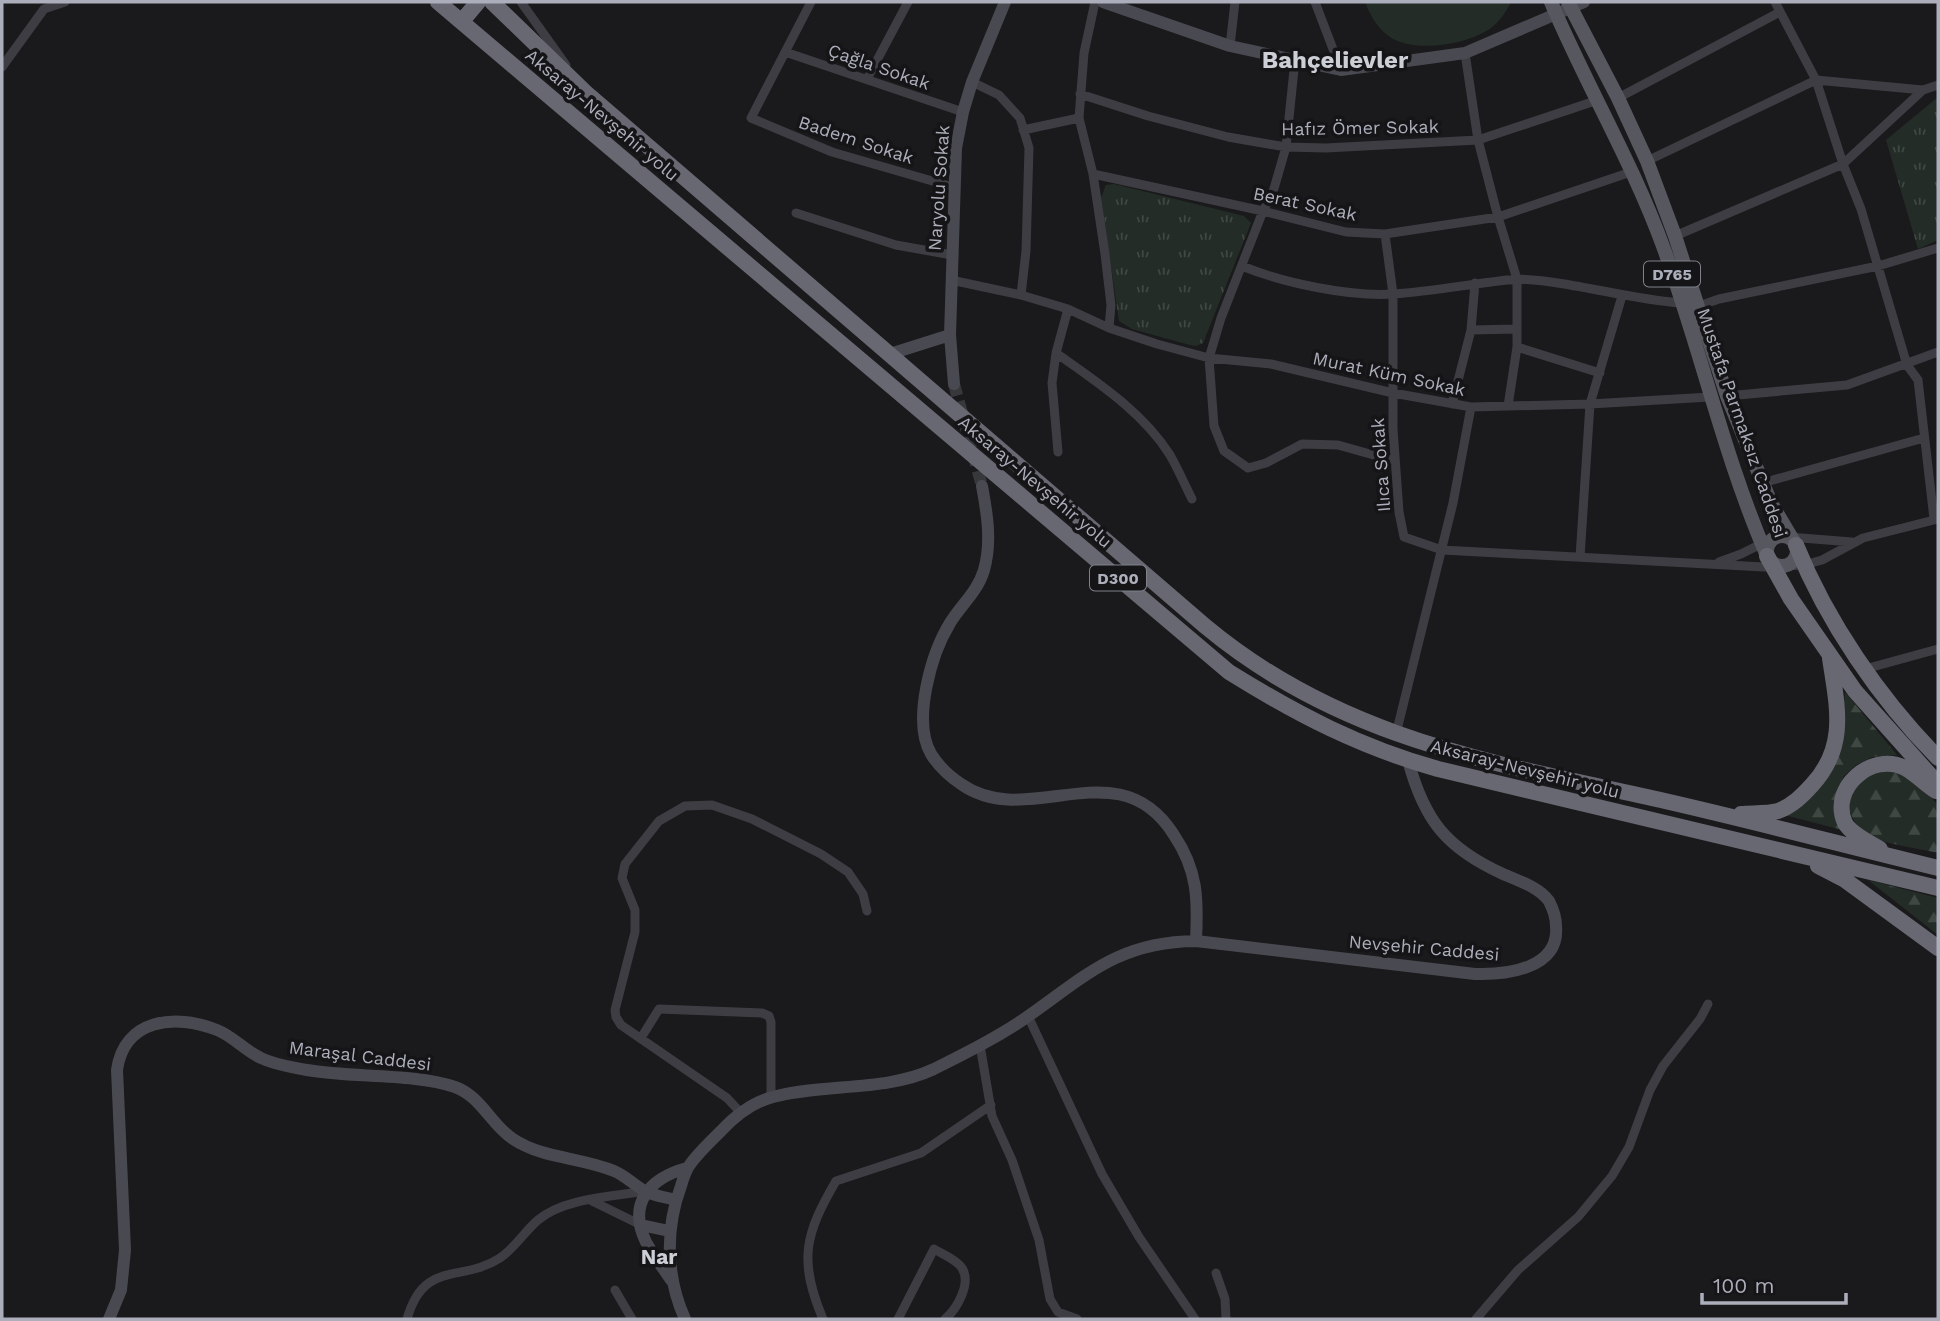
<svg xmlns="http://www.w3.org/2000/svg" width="1940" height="1321" viewBox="0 0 1940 1321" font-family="'Work Sans',sans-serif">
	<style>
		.green { fill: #232c26 }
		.forest { fill: url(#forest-firs) }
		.park { fill: url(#park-tufts) }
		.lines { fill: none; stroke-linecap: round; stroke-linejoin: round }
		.secondary-tunnel { stroke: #37383c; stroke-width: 12; stroke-dasharray: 12 6; stroke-linecap: butt }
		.street { stroke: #3d3d43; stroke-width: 9 }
		.secondary { stroke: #494951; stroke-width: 12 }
		.primary { stroke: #575760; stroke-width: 14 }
		.highway { stroke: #676872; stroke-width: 16 }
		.labels { text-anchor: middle; stroke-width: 7; stroke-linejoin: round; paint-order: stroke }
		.shield { fill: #151517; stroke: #7f818a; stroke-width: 2 }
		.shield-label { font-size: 16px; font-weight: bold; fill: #acafbb }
		.street-label { font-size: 18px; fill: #acafbb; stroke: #151517 }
		.quarter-label { font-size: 21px; font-weight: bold; fill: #cdcfd7; stroke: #151517 }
		.district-label { font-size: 24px; font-weight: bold; fill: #cdcfd7; stroke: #151517 }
	</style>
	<defs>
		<pattern id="forest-firs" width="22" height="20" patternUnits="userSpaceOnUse" patternTransform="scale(1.75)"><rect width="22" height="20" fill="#232c26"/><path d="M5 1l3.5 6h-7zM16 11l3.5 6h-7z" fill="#404844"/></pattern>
		<pattern id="park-tufts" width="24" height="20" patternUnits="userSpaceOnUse" patternTransform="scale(1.75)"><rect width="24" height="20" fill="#232c26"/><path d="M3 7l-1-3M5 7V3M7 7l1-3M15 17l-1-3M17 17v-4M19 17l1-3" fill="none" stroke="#404844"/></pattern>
	</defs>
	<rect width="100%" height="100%" fill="#1a1a1c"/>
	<path class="green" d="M1365 2H1511C1507 11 1499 22 1491 28 1467 45 1410 55 1386 34 1376 26 1369 13 1365 2Z"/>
	<path class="forest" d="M1845 692 1897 755 1872 757 1856 765 1844 776 1836 797 1846 831 1781 814 1841 738Z
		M1878 770 1901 772 1925 791 1938 805V853C1923 849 1879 843 1869 836 1853 825 1839 800 1854 783 1860 778 1871 774 1878 770Z
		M1868 880 1938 898V935Z"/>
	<path class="park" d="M1938 97V240L1918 249 1886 140Z
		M1114 184 1244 216 1251 223 1203 343 1196 346 1190 345 1132 329 1119 321 1101 198 1106 185Z"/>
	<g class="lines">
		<path class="secondary-tunnel" d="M954 384 982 486"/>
		<path class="street" d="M521 2 566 65
			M811 2 751 118 832 152 953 187
			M1095 2 1084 53 1079 118 1093 174 1105 254 1111 305 1109 328
			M1315 2 1341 70
			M1775 2 1816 80 1843 164 1861 209 1907 365 1918 380 1934 519
			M1230 46 1235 2
			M785 52 963 112
			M1465 53 1478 140 1498 217 1517 279V347L1508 406
			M1295 60 1286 147 1273 192 1263 211 1221 318 1209 358 1214 426 1224 451 1248 468 1266 463 1302 444 1338 445 1395 461
			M2 67 44 9 65 2
			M867 79 908 2
			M972 82 999 95 1020 118 1029 148 1026 251 1021 295
			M1080 94 1148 116 1228 137 1286 147 1326 148 1478 140 1598 100
			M1618 98 1780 12
			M1023 130 1079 118
			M1647 161 1816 80 1923 90
			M1093 174 1263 211 1346 232 1385 234 1498 217 1631 172
			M796 213 896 245 952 255
			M1385 234 1393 294V429L1399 512 1404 537 1442 550 1764 567 1804 565 1822 560 1863 538 1938 519
			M1675 236 1843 164 1923 90 1938 85
			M1242 266C1283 283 1350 297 1394 294 1435 291 1476 283 1517 279 1572 281 1626 299 1681 303
			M951 280 1021 295 1068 309 1109 328 1157 344 1209 358 1271 364 1393 393 1471 407 1590 404 1710 397
			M1699 306 1719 299 1878 266 1938 248
			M1471 330 1517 329
			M1517 347 1600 373
			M1056 353C1097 382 1143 412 1170 455 1178 469 1185 485 1192 499
			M1727 396 1847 385 1938 352
			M1452 404 1471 330 1475 283
			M1058 452 1052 383 1056 353 1068 309
			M1762 483 1924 438
			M1789 537 1852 542
			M1580 557 1590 404 1622 296
			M1719 562 1741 554 1773 538
			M1865 669 1938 649
			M1396 734 1453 503 1471 407
			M1028 1016 1102 1174 1139 1237 1195 1319
			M641 1038 659 1009 762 1013 769 1016 771 1022V1097
			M980 1045 992 1116 1012 1160 1039 1240 1050 1299 1058 1312 1077 1319
			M741 1113 727 1098 621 1025 616 1017 615 1010 635 932V910L622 878 625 864 659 821 685 806 712 805 752 819 821 854 848 872 863 894 867 911
			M592 1201 641 1225
			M1216 1273 1225 1299 1226 1319
			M615 1290 632 1319
			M407 1319C424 1259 462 1283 500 1258 515 1248 524 1232 538 1220 564 1198 611 1197 645 1191
			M823 1319C798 1260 805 1234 836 1181L921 1153 991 1105
			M898 1319 934 1249C942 1254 956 1259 962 1268 972 1284 956 1310 945 1319
			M1476 1319 1518 1270 1578 1217 1612 1176 1629 1147 1650 1090 1663 1066 1700 1019 1708 1004"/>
		<path class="secondary" d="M1103 2 1230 46 1341 70 1465 53 1584 2
			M890 354 950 335
			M954 384 950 335 956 148 963 112 972 82 1005 2
			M982 486C987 513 992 542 984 570 978 591 961 605 950 623 931 654 912 721 931 754 939 767 949 776 961 784 1029 832 1118 746 1174 835 1198 871 1198 899 1196 941
			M641 1225 669 1231
			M671 1280C663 1268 653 1255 646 1242 627 1203 650 1178 687 1168
			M109 1319 121 1290 125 1250 117 1070C124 1019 175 1013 217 1030 233 1036 245 1051 261 1058 275 1065 292 1067 307 1070 352 1078 413 1073 455 1087 482 1097 490 1124 513 1139 543 1159 581 1157 614 1171 626 1176 634 1185 645 1191 654 1196 666 1197 675 1200
			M685 1319C666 1277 665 1229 681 1186 683 1179 685 1172 689 1166 697 1154 710 1142 721 1131 735 1116 753 1102 773 1097 825 1083 885 1092 934 1069 966 1053 998 1037 1027 1017 1087 975 1118 942 1196 941L1475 974C1506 975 1560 969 1556 926 1556 918 1553 909 1549 901 1539 887 1519 881 1503 874 1446 848 1424 820 1408 760"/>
		<path class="primary" d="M1551 2C1586 85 1633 163 1664 249 1701 350 1724 457 1767 556
			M1568 2 1618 98 1647 161 1675 236 1727 396 1771 503 1796 545
			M1767 551a15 15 0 1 1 30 0a15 15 0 1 1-30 0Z"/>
		<path class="highway" d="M438 2 1229 672C1298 715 1360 747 1438 769L1938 888
			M492 2 585 92 1205 626C1343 741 1497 763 1665 801 1757 822 1847 846 1938 868
			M462 21 478 2
			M1796 545C1827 622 1880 699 1938 758
			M1767 556 1791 599 1855 691 1938 784
			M1741 814C1752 813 1767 814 1778 811 1792 806 1802 796 1812 785 1848 746 1837 706 1830 658
			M1880 849C1869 842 1851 834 1845 823 1829 788 1872 751 1905 768 1916 774 1925 784 1936 791
			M1818 866 1845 880 1938 948"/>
	</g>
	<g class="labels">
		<g class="shield">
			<rect x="1644" y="261.5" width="56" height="25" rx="5"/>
			<rect x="1090" y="565.5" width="56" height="25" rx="5"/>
		</g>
		<g class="shield-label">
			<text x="1672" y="280">D765</text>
			<text x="1118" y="584">D300</text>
		</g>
		<g class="street-label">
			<text transform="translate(879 67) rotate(19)" y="6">Çağla Sokak</text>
			<text transform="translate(602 115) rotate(40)" y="6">Aksaray-Nevşehir yolu</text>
			<text transform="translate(1360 128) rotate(-1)" y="6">Hafız Ömer Sokak</text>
			<text transform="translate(856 140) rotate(18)" y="6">Badem Sokak</text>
			<text transform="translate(939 188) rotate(-86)" y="6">Naryolu Sokak</text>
			<text transform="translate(1305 204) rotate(12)" y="6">Berat Sokak</text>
			<text transform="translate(1389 374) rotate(12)" y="6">Murat Küm Sokak</text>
			<text transform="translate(1742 423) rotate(71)" y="6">Mustafa Parmaksız Caddesi</text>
			<text transform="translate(1381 465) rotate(-94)" y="6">Ilıca Sokak</text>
			<text transform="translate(1035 482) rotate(40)" y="6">Aksaray-Nevşehir yolu</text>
			<text transform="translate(1525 769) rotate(14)" y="6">Aksaray-Nevşehir yolu</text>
			<text transform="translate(1424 948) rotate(5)" y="6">Nevşehir Caddesi</text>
			<text transform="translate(360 1056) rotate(7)" y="6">Maraşal Caddesi</text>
		</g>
		<g class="quarter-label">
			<text x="659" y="1264">Nar</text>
		</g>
		<g class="district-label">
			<text x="1335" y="68">Bahçelievler</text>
		</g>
	</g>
	<rect width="1940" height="1321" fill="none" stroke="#acafbb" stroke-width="7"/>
	<path d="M1702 1293v10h144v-10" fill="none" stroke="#acafbb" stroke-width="3.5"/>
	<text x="1713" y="1293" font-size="21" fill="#acafbb" stroke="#151517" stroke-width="5" paint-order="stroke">100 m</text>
</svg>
